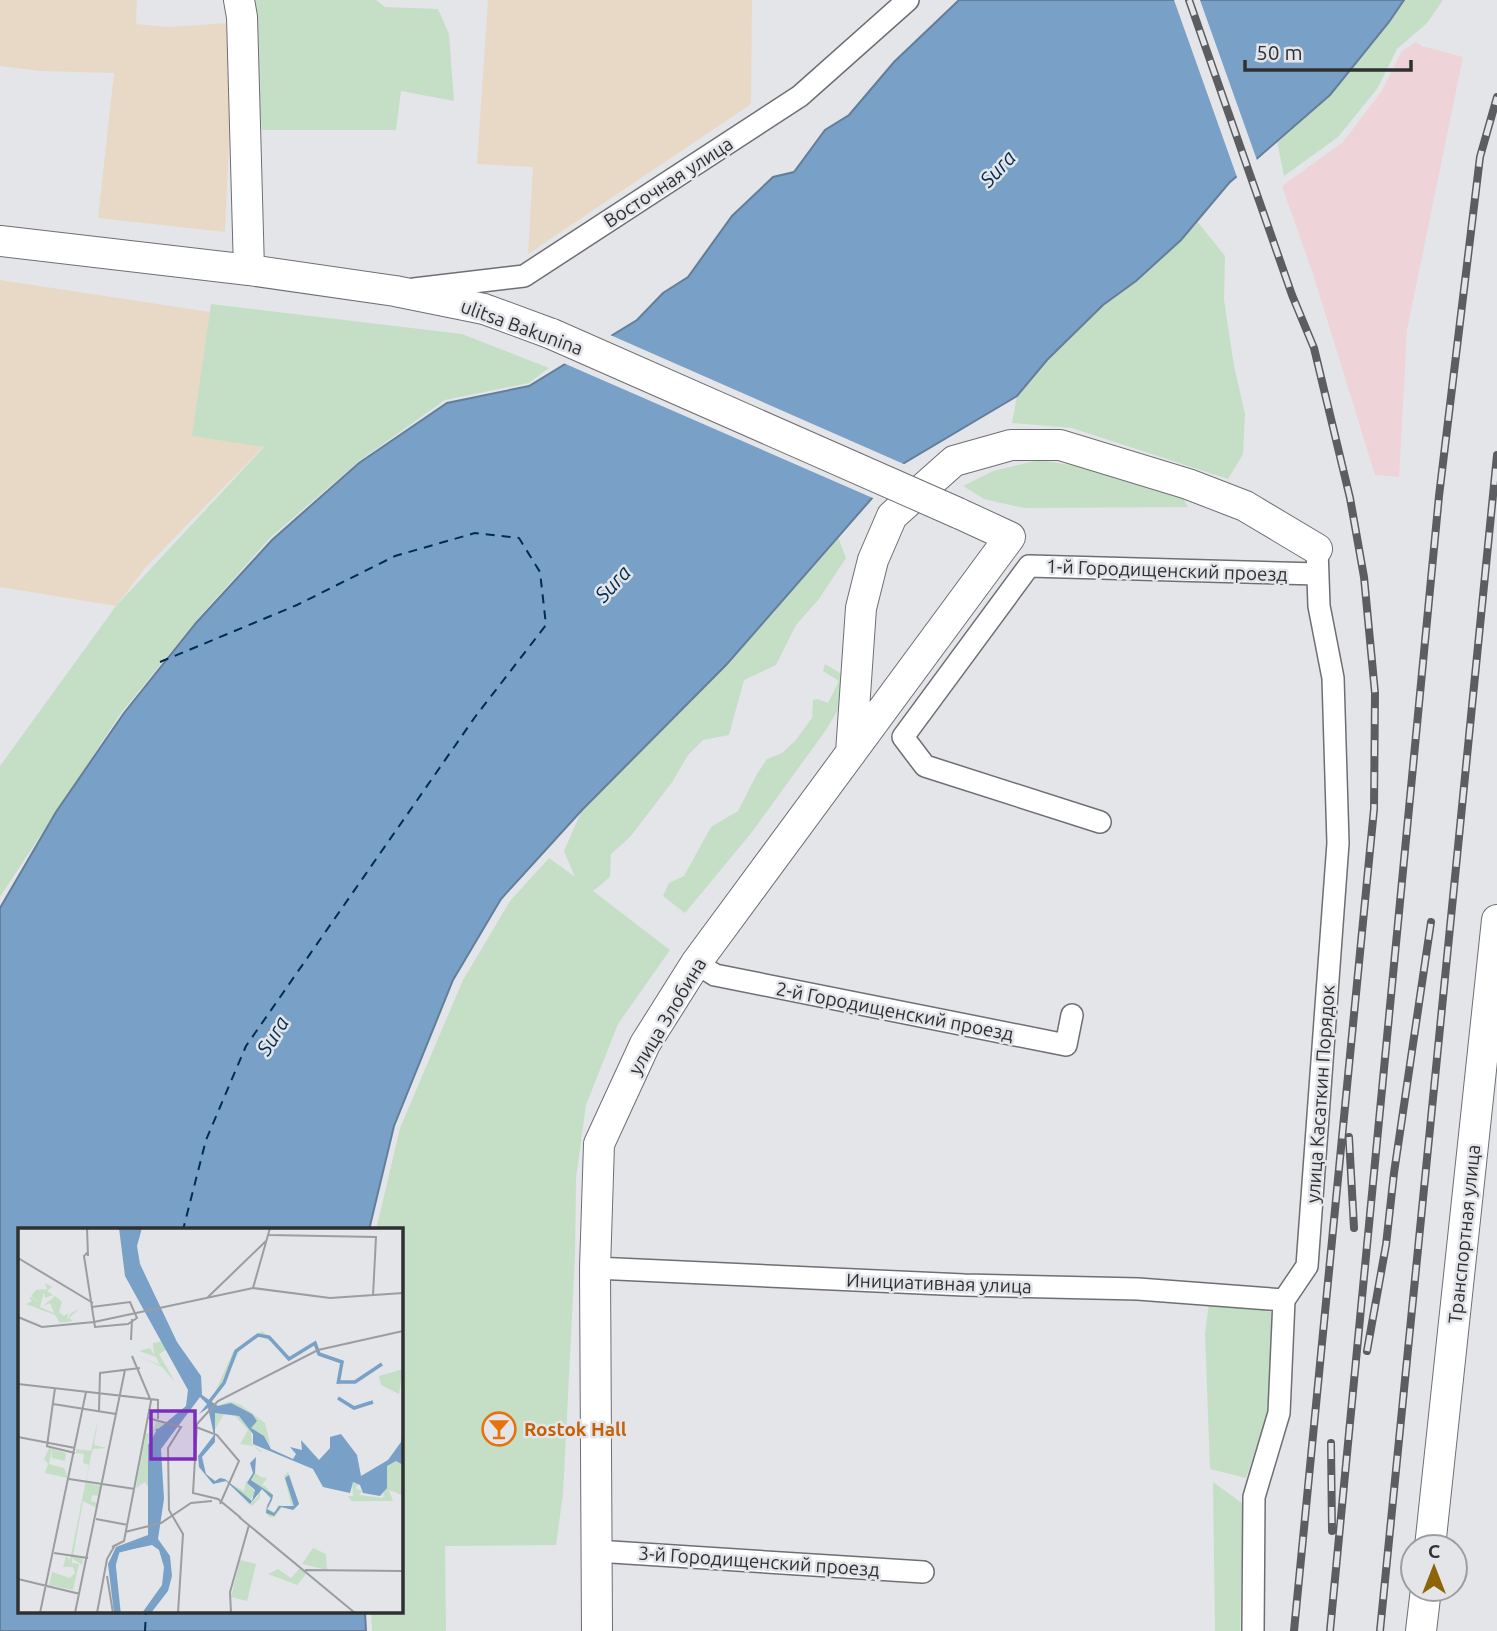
<svg xmlns="http://www.w3.org/2000/svg" width="1497" height="1631" viewBox="0 0 1497 1631" font-family="Ubuntu,sans-serif">
	<style>
		.commercial { fill: #e8d9c6 }
		.industrial { fill: #eed4d8 }
		.green { fill: #c4dfc5 }
		.water { fill: #79a0c6; stroke: #637e9a; stroke-width: 2 }
		.pier { fill: #e3e5e9 }
		.lines { fill: none; stroke-linecap: round; stroke-linejoin: round }
		.ferry { stroke: #002d52; stroke-width: 2; stroke-dasharray: 9 7; stroke-linecap: butt }
		.minor-casing { stroke: #6e6f73; stroke-width: 24 }
		.secondary-casing { stroke: #6e6f73; stroke-width: 32 }
		.minor { stroke: #fff; stroke-width: 21 }
		.secondary { stroke: #fff; stroke-width: 30 }
		.rail-casing { stroke: #5c5d60; stroke-width: 8 }
		.rail { stroke: #e3e5e9; stroke-width: 5; stroke-dasharray: 16; stroke-linecap: butt }
		.secondary-bridge-casing { stroke: #6e6f73; stroke-width: 32; stroke-linecap: butt }
		.secondary-bridge { stroke: #fff; stroke-width: 30 }
		.labels { text-anchor: middle; stroke-width: 5; stroke-linejoin: round; paint-order: stroke }
		.street-label { font-size: 19px; fill: #2f3032; stroke: #e3e5e9 }
		.food-label { font-size: 19px; font-weight: bold; fill: #c56008; stroke: #e3e5e9; text-anchor: start }
		.water-label { font-size: 21px; font-style: italic; fill: #002d52; stroke: #e3e5e9 }
		.inset-river { fill: none; stroke: #79a0c6; stroke-width: 3.5 }
		.inset-road { fill: none; stroke: #9b9da0; stroke-width: 2 }
		.view { fill: #7b2cbf; fill-opacity: 0.15; stroke: #7b2cbf; stroke-width: 3.5 }
		.inset-edge { fill: none; stroke: #2f3032; stroke-width: 3.5 }
	</style>
	<rect width="100%" height="100%" fill="#e3e5e9"/>
	<path class="commercial" d="M0 0H137L136 24 169 27 227 23 230 117 225 232 98 218 114 73 41 71 0 66Z
		M488 0H752L751 104 528 254 533 167 477 164Z
		M0 280 210 312 193 436 264 446 146 567 116 606 0 587Z"/>
	<path class="industrial" d="M1416 42 1422 46 1463 57 1407 330 1399 477 1375 475 1313 274 1282 186 1343 142 1381 92 1402 51Z"/>
	<path class="green" d="M249 0H376L385 7 438 9 449 34 454 101 401 91 396 130H262Z
		M1404 0H1443L1427 23 1397 49 1377 89 1338 137 1284 176 1277 141 1330 95 1389 22Z
		M1197 221 1225 256 1224 300 1234 366 1245 414 1243 454 1228 479 1072 428 1012 423 1017 396 1047 360 1103 305 1136 281 1181 240Z
		M211 304 462 334 549 368 529 383 445 400 359 461 271 537 202 614 121 713 0 897V766L116 606 264 447 192 436Z
		M1039 460 1077 466 1183 498 1188 507 1024 508 984 499 963 486 993 471Z
		M838 537 846 558 819 599 796 625 776 665 744 680 729 735 703 740 688 755 673 781 630 837 611 854 610 877 593 891 670 950 618 1024 586 1105 576 1178 575 1257 563 1494 556 1545 445 1546 446 1631H372L371 1612H401V1230H376L400 1128 463 980 510 901 549 858 575 877 564 851 582 810 727 664Z
		M825 664 845 676 846 696 826 730 752 832 685 913 663 896 669 883 684 876 711 827 738 811 757 774 767 759 782 753 795 741 812 718 813 700 818 699 828 703 839 681 823 671Z
		M1209 1302 1254 1305 1274 1314 1267 1415 1246 1478 1210 1469 1205 1334Z
		M1213 1482 1243 1504 1240 1631H1215Z"/>
	<path class="water" d="M959 0H1404L1389 22 1330 95 1229 183 1181 240 1136 281 1103 305 1047 360 1017 396 901 465 727 664 582 810 501 899 453 980 394 1126 369 1230H19V1612H365L366 1631H0V908L56 812 124 713 196 623 272 540 359 463 447 403 529 386 637 320 663 293 688 277 732 216 773 177 794 172 825 130 849 115 894 62Z"/>
	<path class="pier" d="M1174 0H1200L1258 163 1238 180Z
		M608 334 906 465 875 499 561 362Z"/>
	<g class="lines">
		<path class="ferry" d="M160 662 297 605 395 556 475 533 519 538 540 572 546 625 475 717 246 1046 206 1140 183 1230
			M145 1631 146 1612"/>
		<defs>
			<path id="minor" d="M414 289 524 276 800 96 908 0
				M1100 822 925 766 903 737 1029 566 1318 574
				M696 963 715 975 1066 1045 1072 1015
				M595 1268 964 1285 1138 1289 1284 1300
				M596 1551 923 1572
				M1253 1631 1254 1497 1279 1413 1284 1300 1307 1266 1338 843 1333 678 1319 606 1317 549"/>
			<path id="secondary" d="M239 0 242 17 249 270
				M0 241 249 270 395 291 484 309 552 334
				M851 753 861 608 873 560 892 516 954 461 1011 445H1060L1188 484 1245 506 1317 549
				M1430 1547 1497 920
				M597 1631 595 1268 599 1144 645 1044 696 963 1010 537 958 513
				M1421 1631 1426 1589"/>
		</defs>
		<use href="#minor" class="minor-casing"/>
		<use href="#secondary" class="secondary-casing"/>
		<use href="#minor" class="minor"/>
		<use href="#secondary" class="secondary"/>
		<defs>
			<path id="rail" d="M1189 0 1292 295 1314 348 1350 498 1364 577 1375 693 1374 809 1294 1631
				M1349 1137 1354 1228
				M1367 1351 1386 1245 1394 1173 1431 922
				M1331 1443 1332 1531
				M1330 1631 1439 496 1480 157 1497 97
				M1380 1631 1497 455"/>
		</defs>
		<use href="#rail" class="rail-casing"/>
		<use href="#rail" class="rail"/>
		<defs>
			<path id="secondary-bridge" d="M552 334 958 513"/>
		</defs>
		<use href="#secondary-bridge" class="secondary-bridge-casing"/>
		<use href="#secondary-bridge" class="secondary-bridge"/>
	</g>
	<defs>
		<symbol id="bar-ring" viewBox="-11 -11 22 22"><circle r="9.5" fill="#e3e5e9" stroke="#e8710a" stroke-width="1.5"/><path d="M-6-5H6L.8 .8V4.5H3.5V6h-7V4.5H-.8V.8Z" fill="#e8710a"/></symbol>
	</defs>
	<g fill-rule="evenodd">
		<use href="#bar-ring" x="480" y="1410" width="38" height="38"/>
	</g>
	<g class="labels">
		<g class="street-label">
			<text transform="translate(668 182) rotate(-33)" y="7">Восточная улица</text>
			<text transform="translate(522 327) rotate(20)" y="7">ulitsa Bakunina</text>
			<text transform="translate(1167 570) rotate(2)" y="7">1-й Городищенский проезд</text>
			<text transform="translate(895 1011) rotate(11)" y="7">2-й Городищенский проезд</text>
			<text transform="translate(667 1016) rotate(-59)" y="7">улица Злобина</text>
			<text transform="translate(1320 1094) rotate(-86)" y="7">улица Касаткин Порядок</text>
			<text transform="translate(1464 1234) rotate(-84)" y="7">Транспортная улица</text>
			<text transform="translate(939 1283) rotate(2)" y="7">Инициативная улица</text>
			<text transform="translate(759 1561) rotate(4)" y="7">3-й Городищенский проезд</text>
		</g>
		<g class="food-label">
			<text x="524" y="1436">Rostok Hall</text>
		</g>
		<g class="water-label">
			<text transform="translate(998 169) rotate(-47)" y="7">Sura</text>
			<text transform="translate(613 584) rotate(-47)" y="7">Sura</text>
			<text transform="translate(273 1036) rotate(-58)" y="7">Sura</text>
		</g>
	</g>
	<g transform="translate(18 1228)">
		<rect width="385" height="385" fill="#e3e5e9"/>
		<path d="M27 55 34 59 29 63 35 67 27 70 26 64 22 79 36 85 32 75 25 78 37 68 44 74 41 84 46 88 50 85 49 92 53 85 61 81 51 90 55 93 42 95 37 87 8 76 14 73 11 70 13 69 21 75 13 68 18 62 29 61ZM244 103 259 116 241 108 224 118 200 166 198 162 215 124ZM145 113 154 127 148 122 141 126 157 154 144 139 120 128 142 137 138 129 121 123 132 120 136 127 135 115ZM385 141 381 166 363 157 361 148ZM210 174H215L223 177 247 195 253 219 246 208 233 201 234 216 243 223 250 220 242 224 236 218 222 216 230 202 217 188 206 186 196 203 197 185 221 188 232 201 239 192 213 175 203 178H198ZM80 191 76 217 89 220 75 221 73 228 68 255 83 258 81 268 74 267 73 273 80 275 79 280 65 273 55 328 65 330 64 337 54 330V335L61 336 55 362 31 357 34 344 52 350 57 345 55 339H45L48 328 52 332 71 237 65 235 66 226 58 225V221L73 223ZM139 192 146 195 130 217 131 260 127 254 118 260 128 205 133 206ZM31 220 48 225 47 233 34 230V222L31 236 46 240 50 250 27 245 30 236 26 231ZM378 233 385 237 384 267 371 262 375 273H333L330 268H335L334 254 341 257 337 260 344 263 341 267 365 270 369 238ZM243 241V249L249 250 244 257 247 258 255 267 250 282 257 284 260 277 274 279 266 248 270 244 281 276 277 281 264 279 257 289H251L247 283 253 272 247 264 242 262V270L234 278 217 267 232 276 240 269V261L248 263 233 251 229 255 238 265 231 273 213 256 226 263 228 254 237 245 243 249ZM295 320 308 326 309 342 284 336ZM222 332 238 336 229 373 213 369ZM282 340 288 346 279 357 250 346 260 341 273 350Z" fill="#c4dfc5"/>
		<path d="M101 0H124L119 18 122 36 159 114 183 148 184 167 200 178 213 175 234 186 239 193 233 200 246 208 253 221 275 231 278 226 272 219 284 222 283 212 301 232 312 220V209L323 206 339 227 343 248 370 232 383 214 385 201V237L378 233 369 238V260L362 268 345 265 342 257 335 254 332 265 305 259 295 241 235 216V206L221 188 197 185V214L184 229 188 246 197 253 202 250 207 251 234 273 237 262 229 255 235 245 232 235 238 229 237 245 233 252 255 267 254 272 249 281 256 285 261 278H276L267 250 271 247 281 276 275 282 263 279 256 288 248 285 249 278 253 270 244 261 232 276 208 253 195 256 181 239 180 228 196 207 190 180 181 186 189 176 182 169 143 221 146 271 140 311 152 328 154 348 150 363 133 385H124L144 357 146 339 141 322 134 317 101 324 97 336 102 385H96L90 336 98 319 130 307V217L139 202 168 178 170 162 107 48Z" fill="#79a0c6"/>
		<path class="inset-river" d="M322 154H337L364 136M320 170 336 180 355 174M192 173 206 155 218 123 240 107 251 109 271 131 297 115 301 126 324 134 320 156M101 385 96 337 100 323 127 316 136 306 138 220 149 200 138 203"/>
		<path class="inset-road" d="M69 0 70 28M251 7 358 9 355 68M70 24 66 28 77 99 110 96 119 90 112 74 74 79M0 30 75 75M235 60 252 0M189 70 248 13M0 89 24 99 76 94 235 60 312 70 385 65M113 112 114 91M0 156 140 172V191M35 176 98 186M81 183 82 145 122 140M130 190 163 199 150 220 151 282 165 306 160 385M178 199 199 207 221 233 202 276M0 209 57 220M28 218 57 225M29 218 37 160M51 251 117 261M221 289 337 385M223 290 200 271 175 265 179 196 200 173 300 122 385 103M78 291 110 297M107 304 143 295 173 275 194 273M94 319 106 313 133 173 114 128M36 325 70 330M287 342 385 343M89 348 95 385M0 351 62 366M22 385 68 164M57 385 107 142M79 385 89 331 97 317M213 385 212 364 231 297"/>
		<path class="view" d="M133 183H177V231H133Z"/>
		<rect width="385" height="385" class="inset-edge"/>
	</g>
	<g transform="translate(1434 1568)"><circle r="33" fill="#e3e5e9" stroke="#9b9da0" stroke-width="2"/>
	<path d="M0-5L12 26L0 18L-12 26Z" fill="#8d6408"/>
	<text y="-10" font-size="19" font-weight="bold" text-anchor="middle" fill="#2f3032">С</text>
	</g>
	<path d="M1245 60v10h166v-10" fill="none" stroke="#2f3032" stroke-width="3.5"/>
	<text x="1256" y="60" font-size="21" fill="#2f3032" stroke="#e3e5e9" stroke-width="5" paint-order="stroke">50 m</text>
</svg>
